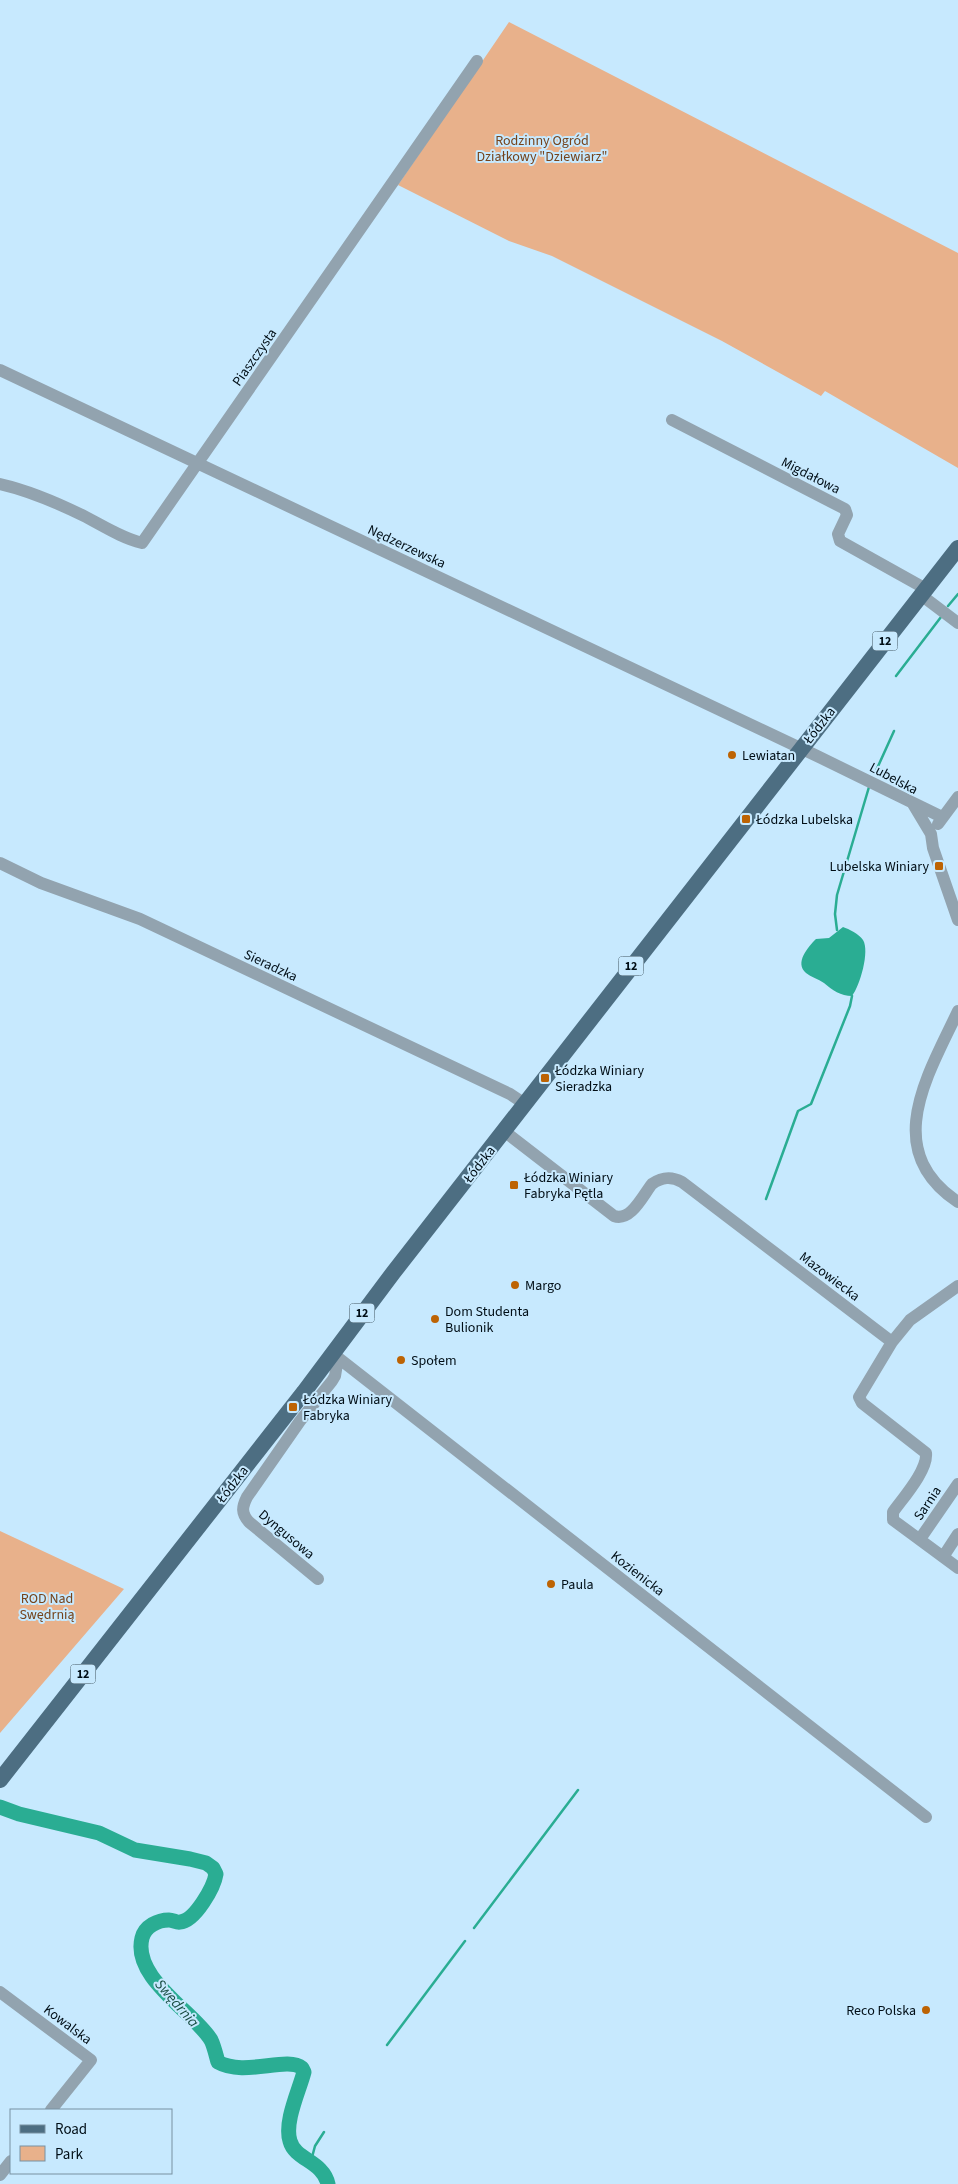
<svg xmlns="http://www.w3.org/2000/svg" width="958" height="2184" viewBox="0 0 958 2184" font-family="'Source Sans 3',sans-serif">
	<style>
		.green { fill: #e8b18b }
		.water { fill: #2aad93 }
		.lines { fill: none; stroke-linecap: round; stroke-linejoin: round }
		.stream { stroke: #2aad93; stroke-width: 2.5 }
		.river { stroke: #2aad93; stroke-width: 15 }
		.minor { stroke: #92a3af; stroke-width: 12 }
		.major { stroke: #4d6e82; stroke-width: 16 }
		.poi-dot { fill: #bd6303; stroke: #c7e9fe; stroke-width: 2 }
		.labels { text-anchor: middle; stroke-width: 4; stroke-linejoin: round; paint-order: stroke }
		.shield { fill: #c7e9fe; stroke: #3c505c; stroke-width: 1 }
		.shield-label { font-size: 12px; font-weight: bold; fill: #010e16 }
		.park-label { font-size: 14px; fill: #75431b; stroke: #c7e9fe }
		.street-label { font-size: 14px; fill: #010e16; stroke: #c7e9fe }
		.poi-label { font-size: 14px; fill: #010e16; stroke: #c7e9fe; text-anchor: start }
		.water-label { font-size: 15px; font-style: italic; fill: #174b40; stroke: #c7e9fe }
	</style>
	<rect width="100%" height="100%" fill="#c7e9fe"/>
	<path class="green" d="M509 22 958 253V468L825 391 821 396 722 341 552 256 509 241 398 185Z
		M0 1531 124 1589 0 1733Z"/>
	<path class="water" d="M843 927C849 929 859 934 863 940 870 951 860 986 852 996 841 996 832 990 824 983 818 979 811 977 806 973 794 963 808 947 816 939L829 938Z"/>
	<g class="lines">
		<path class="stream" d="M948 606 958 594
			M896 676 941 617
			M875 773 894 731
			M837 930 835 914 837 895 869 787
			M766 1199 798 1111 811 1104 850 1006 852 996
			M474 1928 578 1790
			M387 2045 465 1941
			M311 2161 315 2146 324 2132"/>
		<path class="river" d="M0 1807 19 1814 99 1833 135 1850 190 1859 206 1863 213 1868 216 1874C214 1887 195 1921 180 1922 177 1923 173 1920 169 1920 158 1920 145 1926 142 1938 132 1978 194 2012 211 2040 214 2046 216 2055 218 2062 244 2077 287 2056 302 2068L304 2072C299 2091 284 2122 290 2141 295 2160 323 2161 328 2184"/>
		<path class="minor" d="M0 370 815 755 942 817
			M672 420 845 509 847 515 838 534 840 541 926 589
			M0 484C31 491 58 503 86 517 105 527 122 538 142 543L477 61
			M921 595 958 623
			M913 804 931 834 933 848 958 920
			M938 824 958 797
			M0 863 41 883 140 919 510 1094 525 1104
			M958 1011C928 1075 880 1150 958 1202
			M504 1131 614 1216C631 1222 643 1195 652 1184 662 1177 671 1176 682 1182L892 1342
			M958 1286 910 1320 892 1342 859 1397 862 1403 926 1453C928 1470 903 1498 893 1512V1520L958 1568
			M332 1353 926 1817
			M920 1539 958 1484
			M943 1557 958 1534
			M318 1579 249 1522C241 1513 242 1507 247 1497L300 1421 332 1381 335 1376 338 1358
			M0 1992 91 2060 51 2110
			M0 2175 11 2161"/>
		<path class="major" d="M0 1780 304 1392 393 1273 958 548"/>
	</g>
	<g class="poi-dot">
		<circle cx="732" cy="755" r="5"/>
		<rect x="741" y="814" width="10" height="10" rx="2.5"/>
		<rect x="934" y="861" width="10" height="10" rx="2.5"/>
		<rect x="540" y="1073" width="10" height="10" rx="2.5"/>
		<rect x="509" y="1180" width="10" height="10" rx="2.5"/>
		<circle cx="515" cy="1285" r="5"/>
		<circle cx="435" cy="1319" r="5"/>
		<circle cx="401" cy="1360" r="5"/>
		<rect x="288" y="1402" width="10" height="10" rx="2.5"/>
		<circle cx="551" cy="1584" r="5"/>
		<circle cx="926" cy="2010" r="5"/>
	</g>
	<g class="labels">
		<g class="shield">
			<rect x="872.5" y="631.5" width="25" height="19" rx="4"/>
			<rect x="618.5" y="956.5" width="25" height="19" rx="4"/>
			<rect x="349.5" y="1303.5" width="25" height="19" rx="4"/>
			<rect x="70.5" y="1664.5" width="25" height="19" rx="4"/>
		</g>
		<g class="shield-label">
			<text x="885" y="645">12</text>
			<text x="631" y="970">12</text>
			<text x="362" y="1317">12</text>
			<text x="83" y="1678">12</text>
		</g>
		<g class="park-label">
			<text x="542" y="145">Rodzinny Ogród<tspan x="542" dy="16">Działkowy "Dziewiarz"</tspan></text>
			<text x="47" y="1603">ROD Nad<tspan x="47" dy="16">Swędrnią</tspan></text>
		</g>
		<g class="street-label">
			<text transform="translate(254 357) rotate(-55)" y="5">Piaszczysta</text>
			<text transform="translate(811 475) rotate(27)" y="5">Migdałowa</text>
			<text transform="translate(407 546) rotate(25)" y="5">Nędzerzewska</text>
			<text transform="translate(819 725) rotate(-52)" y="5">Łódzka</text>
			<text transform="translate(894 778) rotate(28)" y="5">Lubelska</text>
			<text transform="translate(271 965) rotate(25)" y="5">Sieradzka</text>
			<text transform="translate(479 1164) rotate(-52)" y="5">Łódzka</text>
			<text transform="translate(830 1276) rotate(37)" y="5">Mazowiecka</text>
			<text transform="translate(232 1484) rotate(-52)" y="5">Łódzka</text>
			<text transform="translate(927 1503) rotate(-56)" y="5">Sarnia</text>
			<text transform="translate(287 1534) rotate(40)" y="5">Dyngusowa</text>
			<text transform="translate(638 1573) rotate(38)" y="5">Kozienicka</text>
			<text transform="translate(68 2024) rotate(37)" y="5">Kowalska</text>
		</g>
		<g class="poi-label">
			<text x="742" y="760">Lewiatan</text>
			<text x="756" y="824">Łódzka Lubelska</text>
			<text x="929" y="871" text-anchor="end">Lubelska Winiary</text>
			<text x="555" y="1075">Łódzka Winiary<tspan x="555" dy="16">Sieradzka</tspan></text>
			<text x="524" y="1182">Łódzka Winiary<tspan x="524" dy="16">Fabryka Pętla</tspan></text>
			<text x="525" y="1290">Margo</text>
			<text x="445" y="1316">Dom Studenta<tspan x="445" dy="16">Bulionik</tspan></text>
			<text x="411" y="1365">Społem</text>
			<text x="303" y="1404">Łódzka Winiary<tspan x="303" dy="16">Fabryka</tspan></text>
			<text x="561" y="1589">Paula</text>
			<text x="916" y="2015" text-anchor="end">Reco Polska</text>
		</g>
		<g class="water-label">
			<text transform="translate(177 2003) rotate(49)" y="5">Swędrnia</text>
		</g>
	</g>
	<rect x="10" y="2109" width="162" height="65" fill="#c7e9fe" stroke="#7891a1"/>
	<rect x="20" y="2125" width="25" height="8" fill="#4d6e82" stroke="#7891a1"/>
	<text x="55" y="2134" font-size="15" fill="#010e16">Road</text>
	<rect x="20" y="2146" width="25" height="15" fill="#e8b18b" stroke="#7891a1"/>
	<text x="55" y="2159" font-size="15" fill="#010e16">Park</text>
</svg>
